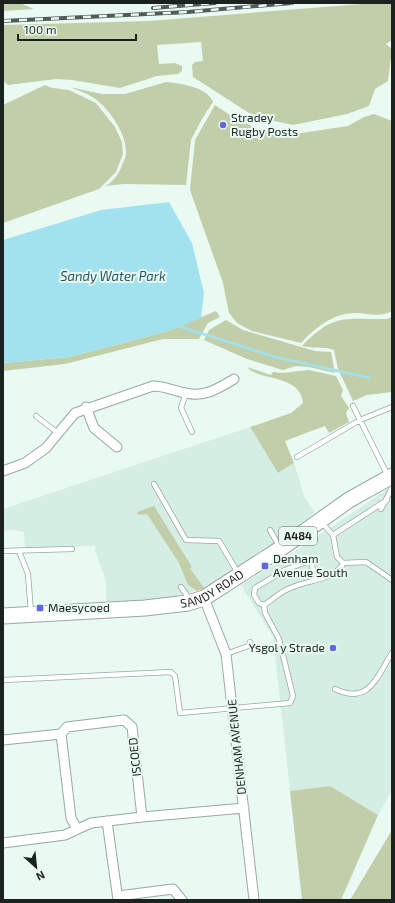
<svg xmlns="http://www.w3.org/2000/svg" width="395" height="903" viewBox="0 0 395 903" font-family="'Exo 2',sans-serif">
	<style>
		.built { fill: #d5eee3 }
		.green { fill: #c2ceaa }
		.water { fill: #a2e2ee }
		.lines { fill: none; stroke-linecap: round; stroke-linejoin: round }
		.stream { stroke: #a2e2ee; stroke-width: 2.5 }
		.service-casing { stroke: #99a9a2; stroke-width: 6 }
		.minor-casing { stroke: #99a9a2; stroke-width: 11 }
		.primary-casing { stroke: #99a9a2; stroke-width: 17 }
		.service { stroke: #fff; stroke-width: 4.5 }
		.minor { stroke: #fff; stroke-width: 9 }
		.primary { stroke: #fff; stroke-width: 15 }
		.rail-casing { stroke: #515a56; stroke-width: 4 }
		.rail { stroke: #e9faf2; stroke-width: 2.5; stroke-dasharray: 8; stroke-linecap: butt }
		.poi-dot { fill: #6167df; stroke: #e9faf2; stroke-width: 1.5 }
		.labels { text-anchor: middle; stroke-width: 4; stroke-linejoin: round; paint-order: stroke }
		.shield { fill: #e9faf2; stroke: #5a635e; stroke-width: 1 }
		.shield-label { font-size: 11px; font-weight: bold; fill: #1c221f }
		.poi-label { font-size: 12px; fill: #1c221f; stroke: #e9faf2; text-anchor: start }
		.street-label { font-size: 12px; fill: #1c221f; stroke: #e9faf2 }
		.water-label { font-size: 13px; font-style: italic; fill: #225761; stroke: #e9faf2 }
	</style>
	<rect width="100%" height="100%" fill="#e9faf2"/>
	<path class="built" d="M250 427 278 473 294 463 305 498 315 512 307 519 309 520 231 575 199 590 166 598 106 603V581L95 551 96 546 25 548 24 532 15 530 3 531V509Z
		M392 486V790L378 815 330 786 290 791 273 637 241 585 282 560Z"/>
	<path class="green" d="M3 3H20L34 9 3 11Z
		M374 3H392V40L386 44 392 49 388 81 375 89 369 106 347 114 293 125 270 120 249 113 193 77 192 65 195 62 203 61 201 42 157 45 159 64 175 63 182 66V71L178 74 157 76 120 88 72 80 56 79 8 85 3 81V25L149 21Z
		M166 82C179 83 208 87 213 102L202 119 191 140 186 185 124 184 105 186C113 182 117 176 121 168 122 164 126 158 126 154 127 135 111 112 98 101 90 94 79 91 70 87L102 94H125Z
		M45 85 53 88 69 90 96 103 115 127 122 142 123 154 116 172 99 189 3 223V105Z
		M215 105 233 117 258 129 288 135 348 126 364 117 374 114 392 121V311C382 317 369 314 358 313 334 312 316 327 301 343L252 331 237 323 229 313 223 283 190 190 195 140Z
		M216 311 220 317 208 323 199 339H163L65 364 3 371V363L69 357 168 331Z
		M392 317V392L367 395 353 401 338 369 334 350C324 346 313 349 302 346 335 312 345 320 387 319Z
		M226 320 243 330 315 351 331 352 335 373 309 367 296 366 283 370 247 359 204 340 209 330Z
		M247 367 271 375 273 372 282 373 309 370 336 376 343 390 341 396 349 408 346 413 349 422 329 433 325 426 285 441 294 463 278 473 250 427 291 413 303 403C301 374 258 381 247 367Z
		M154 506 192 567 190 568 204 588 197 591 188 585 179 563 147 514 138 515 137 512Z
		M330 786 378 815 341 900H302L290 791Z
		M392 830V900H350Z"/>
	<path class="water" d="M169 202 192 243 204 293 201 318 168 331 69 357 3 363V240L101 210Z"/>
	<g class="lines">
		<path class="stream" d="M178 326 275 357 370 378"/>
		<defs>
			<path id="service" d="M186 393 181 408 192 432
				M353 406 388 476
				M36 416 59 434
				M297 457 360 420 392 407
				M154 484 186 540 219 541 238 573
				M381 509 392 488
				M321 522 333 535 387 500
				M270 530 279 546
				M333 535 337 557 343 563 366 562 392 580
				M3 551 72 549
				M19 551 28 574 31 613
				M315 579 312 565 309 561 285 570 255 588 254 595 259 603 264 605C272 600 279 593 288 589 308 579 331 582 344 563
				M181 587 190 600
				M226 654 251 645 250 642
				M3 680 171 672 175 676 180 713 290 703 293 696 279 639 265 613 264 605
				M335 689C369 705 376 678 392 653"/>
			<path id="minor" d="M86 407 94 428 117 447
				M3 471 25 463 46 448 75 413 153 386C165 386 174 391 186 393 204 398 219 388 234 379
				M204 598 226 654 254 900
				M61 734 71 818 77 829
				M3 740 61 734 67 727 124 720 132 727 142 817
				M107 821 118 900
				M3 843 65 835 91 823 142 817 244 808
				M118 896 173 889 182 900"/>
			<g id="primary">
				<path id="s1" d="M3 616 145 608 188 603 204 598 280 549 349 500 392 476"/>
			</g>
		</defs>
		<use href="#service" class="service-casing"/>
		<use href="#minor" class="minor-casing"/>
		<use href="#primary" class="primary-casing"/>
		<use href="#service" class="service"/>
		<use href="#minor" class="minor"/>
		<use href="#primary" class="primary"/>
		<defs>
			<path id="rail" d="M153 8 215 3
				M3 21 188 12 292 3"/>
		</defs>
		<use href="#rail" class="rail-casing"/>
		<use href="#rail" class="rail"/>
	</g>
	<g class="poi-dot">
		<circle cx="223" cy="125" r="4"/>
		<rect x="261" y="562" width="8" height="8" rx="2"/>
		<rect x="36" y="604" width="8" height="8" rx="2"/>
		<circle cx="333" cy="648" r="4"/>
	</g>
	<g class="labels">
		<rect class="shield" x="279" y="527" width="38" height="18" rx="3"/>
		<g class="shield-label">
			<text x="298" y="540">A484</text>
		</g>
		<g class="poi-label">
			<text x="231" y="122">Stradey<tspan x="231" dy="14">Rugby Posts</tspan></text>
			<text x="273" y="563">Denham<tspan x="273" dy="14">Avenue South</tspan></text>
			<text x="48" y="612">Maesycoed</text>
			<text x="325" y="652" text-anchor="end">Ysgol y Strade</text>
		</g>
		<g class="street-label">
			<text dy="4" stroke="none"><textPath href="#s1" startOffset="213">SANDY ROAD</textPath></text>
			<text transform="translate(237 747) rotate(-96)" y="4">DENHAM AVENUE</text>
			<text transform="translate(135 757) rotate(-96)" y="4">ISCOED</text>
		</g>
		<g class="water-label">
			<text x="113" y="281">Sandy Water Park</text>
		</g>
	</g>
	<rect width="395" height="903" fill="none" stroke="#1c221f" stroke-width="8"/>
	<g transform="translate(36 867) rotate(153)" stroke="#e9faf2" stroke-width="3" paint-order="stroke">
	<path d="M0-3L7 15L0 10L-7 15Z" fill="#1c221f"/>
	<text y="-6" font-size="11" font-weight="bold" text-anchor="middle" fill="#1c221f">N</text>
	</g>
	<path d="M18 34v6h118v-6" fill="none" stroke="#1c221f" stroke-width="2"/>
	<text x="24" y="34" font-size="12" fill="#1c221f" stroke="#e9faf2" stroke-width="3" paint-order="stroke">100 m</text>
</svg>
